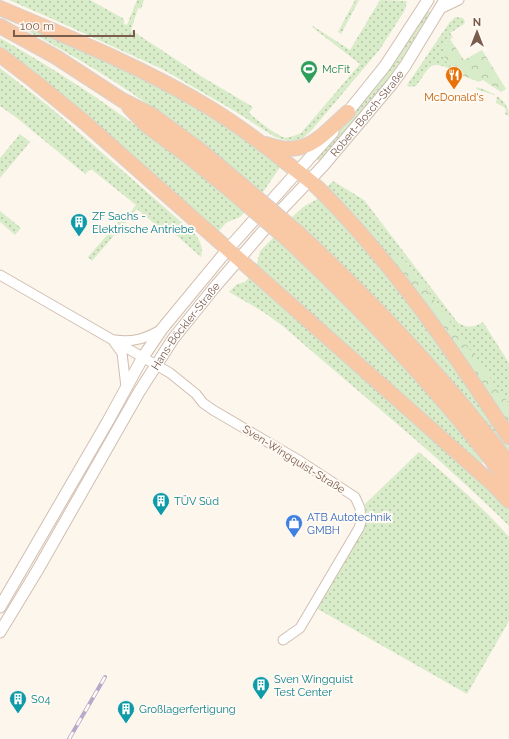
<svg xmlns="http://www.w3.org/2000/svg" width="509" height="739" viewBox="0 0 509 739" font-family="Raleway,sans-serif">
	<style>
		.green { fill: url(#green-dots) }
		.forest { fill: url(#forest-crowns) }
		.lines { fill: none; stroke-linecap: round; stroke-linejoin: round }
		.minor-casing { stroke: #d1beb0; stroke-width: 11 }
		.tertiary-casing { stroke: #d1beb0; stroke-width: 13 }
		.trunk-casing { stroke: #dad1cd; stroke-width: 16 }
		.minor { stroke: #fff; stroke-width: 9 }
		.tertiary { stroke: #fff; stroke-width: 11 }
		.trunk { stroke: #f9c8a4; stroke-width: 14 }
		.rail-casing { stroke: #b9a8c9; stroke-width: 4 }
		.rail { stroke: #fffaf3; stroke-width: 2.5; stroke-dasharray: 8; stroke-linecap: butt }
		.trunk-bridge-casing { stroke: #dad1cd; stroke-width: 16; stroke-linecap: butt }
		.trunk-bridge { stroke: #f9c8a4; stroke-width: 14 }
		.labels { text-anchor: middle; stroke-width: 4; stroke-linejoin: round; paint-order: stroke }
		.leisure-label { font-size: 11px; fill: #27864d; stroke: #fffaf3; text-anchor: start }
		.food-label { font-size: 11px; fill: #c56008; stroke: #fffaf3 }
		.street-label { font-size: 11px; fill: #7a5c4d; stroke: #fffaf3 }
		.culture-label { font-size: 11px; fill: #0d838f; stroke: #fffaf3; text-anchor: start }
		.shop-label { font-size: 11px; fill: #366cbe; stroke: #fffaf3; text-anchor: start }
	</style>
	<defs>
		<pattern id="green-dots" width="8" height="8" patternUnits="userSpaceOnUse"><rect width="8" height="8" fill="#d8ecc9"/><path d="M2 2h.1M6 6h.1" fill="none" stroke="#b4c2a5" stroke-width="1.8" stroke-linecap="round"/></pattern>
		<pattern id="forest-crowns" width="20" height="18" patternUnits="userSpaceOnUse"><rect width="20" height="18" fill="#d8ecc9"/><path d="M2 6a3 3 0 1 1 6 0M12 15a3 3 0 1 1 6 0" fill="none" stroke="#b4c2a5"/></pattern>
	</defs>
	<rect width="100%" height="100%" fill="#fdf6ec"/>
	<path class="green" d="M9 0H90L124 19V24L127 25 137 0H144L141 9 138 8 131 30 204 78 253 107 249 113C257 120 273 133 283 137 288 139 295 135 301 133L360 64 312 27 313 26 350 50 380 0 407 1 405 10 380 49 311 131 303 138 297 140 288 141 275 137 233 110 162 69 46 16Z
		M355 0H359L341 34 338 32Z
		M425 11 431 12 387 82 321 160 314 159 372 91Z
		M455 17 463 18 465 22 464 24 450 33 453 37 446 43V61L455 71C429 59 431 65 416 86L409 87 407 85 449 23Z
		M21 23 112 61 215 116 283 163 263 192 251 183H250C222 161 195 138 166 117 120 84 73 54 23 29L20 26Z
		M0 38C44 63 87 90 128 120 169 148 209 178 245 212 238 221 234 218 226 223 223 226 220 230 217 233L0 49Z
		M0 68 51 108 196 235C201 243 203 248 201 257L167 227 163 231 137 209 92 261 88 257 127 212 129 214 136 205 91 169 85 174 17 118 0 106Z
		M477 87C491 92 509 99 509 116L505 114 506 110 504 107 496 103 497 96 476 89Z
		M20 134 30 142 0 178V158Z
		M333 181 364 200 458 323C468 328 473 328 483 322L509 363V400L507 402 407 263 398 256 394 255 388 258 326 188Z
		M321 197 358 238 454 362 509 444V455L291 218 303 207Z
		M0 211 21 228 15 235 0 222Z
		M274 237 323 282 412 374 481 454 484 461 481 464 256 268 260 251Z
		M251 275 509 505V526C438 455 359 393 284 327L262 311 229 292 237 284 245 282Z
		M419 452C450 479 482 506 509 537V621L467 694 316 608 365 523 366 511 365 504Z"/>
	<path class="forest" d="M450 39 464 60 482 50 506 89 501 92 483 80 479 82C471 79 462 76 456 71 444 63 439 49 450 39Z
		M394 254 398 256 407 263 507 401H509V429L401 271 388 258Z"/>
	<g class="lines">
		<defs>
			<path id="minor" d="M440 9 459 0
				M0 275 170 373 196 394 203 403 213 410 300 461 355 497 360 508 361 522 359 528 300 628 283 640
				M115 340C133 343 147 338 162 329
				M114 342 122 353 126 387"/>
			<g id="tertiary">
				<path d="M343 118 385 66 428 0"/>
				<path d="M0 607 108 421 143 357 162 329 228 249 333 132"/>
				<path id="s1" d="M0 632 37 571 139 392 173 339 214 288 283 208 323 166 392 84 405 66 445 0"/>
			</g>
			<path id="trunk" d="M0 8C71 38 144 68 210 108 236 124 259 141 283 160 295 170 309 179 320 190 394 264 452 350 509 437
				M0 26 56 57 122 100 152 115 200 150 243 186
				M0 55 34 81 83 121 404 405 494 485 509 501
				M129 107 146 125 188 156 230 190
				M266 144C306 159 321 136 348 112
				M296 231C373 302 446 379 509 464
				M288 240C368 315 444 395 509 483"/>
		</defs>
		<use href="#minor" class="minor-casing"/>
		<use href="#tertiary" class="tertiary-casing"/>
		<use href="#trunk" class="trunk-casing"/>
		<use href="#minor" class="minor"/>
		<use href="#tertiary" class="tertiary"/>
		<use href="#trunk" class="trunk"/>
		<defs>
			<path id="rail" d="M69 739 105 677"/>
		</defs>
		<use href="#rail" class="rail-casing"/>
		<use href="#rail" class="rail"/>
		<defs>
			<path id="trunk-bridge" d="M243 186 296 231
				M230 190 288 240"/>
		</defs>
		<use href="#trunk-bridge" class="trunk-bridge-casing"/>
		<use href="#trunk-bridge" class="trunk-bridge"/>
	</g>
	<defs>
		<symbol id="stadium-pin" viewBox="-11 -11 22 30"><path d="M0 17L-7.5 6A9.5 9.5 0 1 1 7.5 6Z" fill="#2e9e5b" stroke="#fffaf3"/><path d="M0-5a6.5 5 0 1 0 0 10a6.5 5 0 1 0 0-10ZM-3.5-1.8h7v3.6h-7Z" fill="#fff"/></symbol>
		<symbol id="restaurant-pin" viewBox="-11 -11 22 30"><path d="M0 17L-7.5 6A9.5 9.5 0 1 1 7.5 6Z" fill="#e8710a" stroke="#fffaf3"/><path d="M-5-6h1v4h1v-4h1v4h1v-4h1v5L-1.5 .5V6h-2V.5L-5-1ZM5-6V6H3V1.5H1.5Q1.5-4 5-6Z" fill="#fff"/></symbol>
		<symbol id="building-pin" viewBox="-11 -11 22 30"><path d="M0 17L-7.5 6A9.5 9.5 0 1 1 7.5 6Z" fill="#0f9aa8" stroke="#fffaf3"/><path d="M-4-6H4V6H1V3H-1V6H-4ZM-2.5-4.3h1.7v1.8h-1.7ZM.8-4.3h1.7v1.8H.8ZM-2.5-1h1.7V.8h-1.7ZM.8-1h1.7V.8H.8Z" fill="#fff"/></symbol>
		<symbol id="shop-pin" viewBox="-11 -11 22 30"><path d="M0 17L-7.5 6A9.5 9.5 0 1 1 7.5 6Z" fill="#3f7fe0" stroke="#fffaf3"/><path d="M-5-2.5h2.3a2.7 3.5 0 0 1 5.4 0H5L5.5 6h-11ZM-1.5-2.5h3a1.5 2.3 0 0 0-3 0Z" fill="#fff"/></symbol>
	</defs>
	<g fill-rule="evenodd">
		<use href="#stadium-pin" x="299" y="59" width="20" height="27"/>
		<use href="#restaurant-pin" x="444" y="65" width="20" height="27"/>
		<use href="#building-pin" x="69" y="212" width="20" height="27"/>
		<use href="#building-pin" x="151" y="491" width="20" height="27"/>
		<use href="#shop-pin" x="284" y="513" width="20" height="27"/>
		<use href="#building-pin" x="251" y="675" width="20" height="27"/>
		<use href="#building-pin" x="8" y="689" width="20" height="27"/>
		<use href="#building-pin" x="116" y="699" width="20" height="27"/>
	</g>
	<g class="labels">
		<g class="leisure-label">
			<text x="322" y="73">McFit</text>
		</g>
		<g class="food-label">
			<text x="454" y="101">McDonald's</text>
		</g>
		<g class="street-label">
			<text dy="4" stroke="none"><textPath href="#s1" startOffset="638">Robert-Bosch-Straße</textPath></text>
			<text dy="4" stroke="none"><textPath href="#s1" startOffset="358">Hans-Böckler-Straße</textPath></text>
			<text transform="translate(294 459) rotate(32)" y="4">Sven-Wingquist-Straße</text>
		</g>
		<g class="culture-label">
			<text x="92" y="220">ZF Sachs -<tspan x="92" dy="13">Elektrische Antriebe</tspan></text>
			<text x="174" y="505">TÜV Süd</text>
			<text x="274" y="683">Sven Wingquist<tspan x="274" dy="13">Test Center</tspan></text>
			<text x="31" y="703">S04</text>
			<text x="139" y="713">Großlagerfertigung</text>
		</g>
		<g class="shop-label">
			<text x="307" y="521">ATB Autotechnik<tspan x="307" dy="13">GMBH</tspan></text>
		</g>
	</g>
	<g transform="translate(477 32)" stroke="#fffaf3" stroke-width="3" paint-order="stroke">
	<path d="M0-3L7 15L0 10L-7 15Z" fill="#7a5c4d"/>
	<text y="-6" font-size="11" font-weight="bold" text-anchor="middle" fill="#7a5c4d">N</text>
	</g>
	<path d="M14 30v6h120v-6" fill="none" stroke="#7a5c4d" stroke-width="2"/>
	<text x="20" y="30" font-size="12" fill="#7a5c4d" stroke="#fffaf3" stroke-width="3" paint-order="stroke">100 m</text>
</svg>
